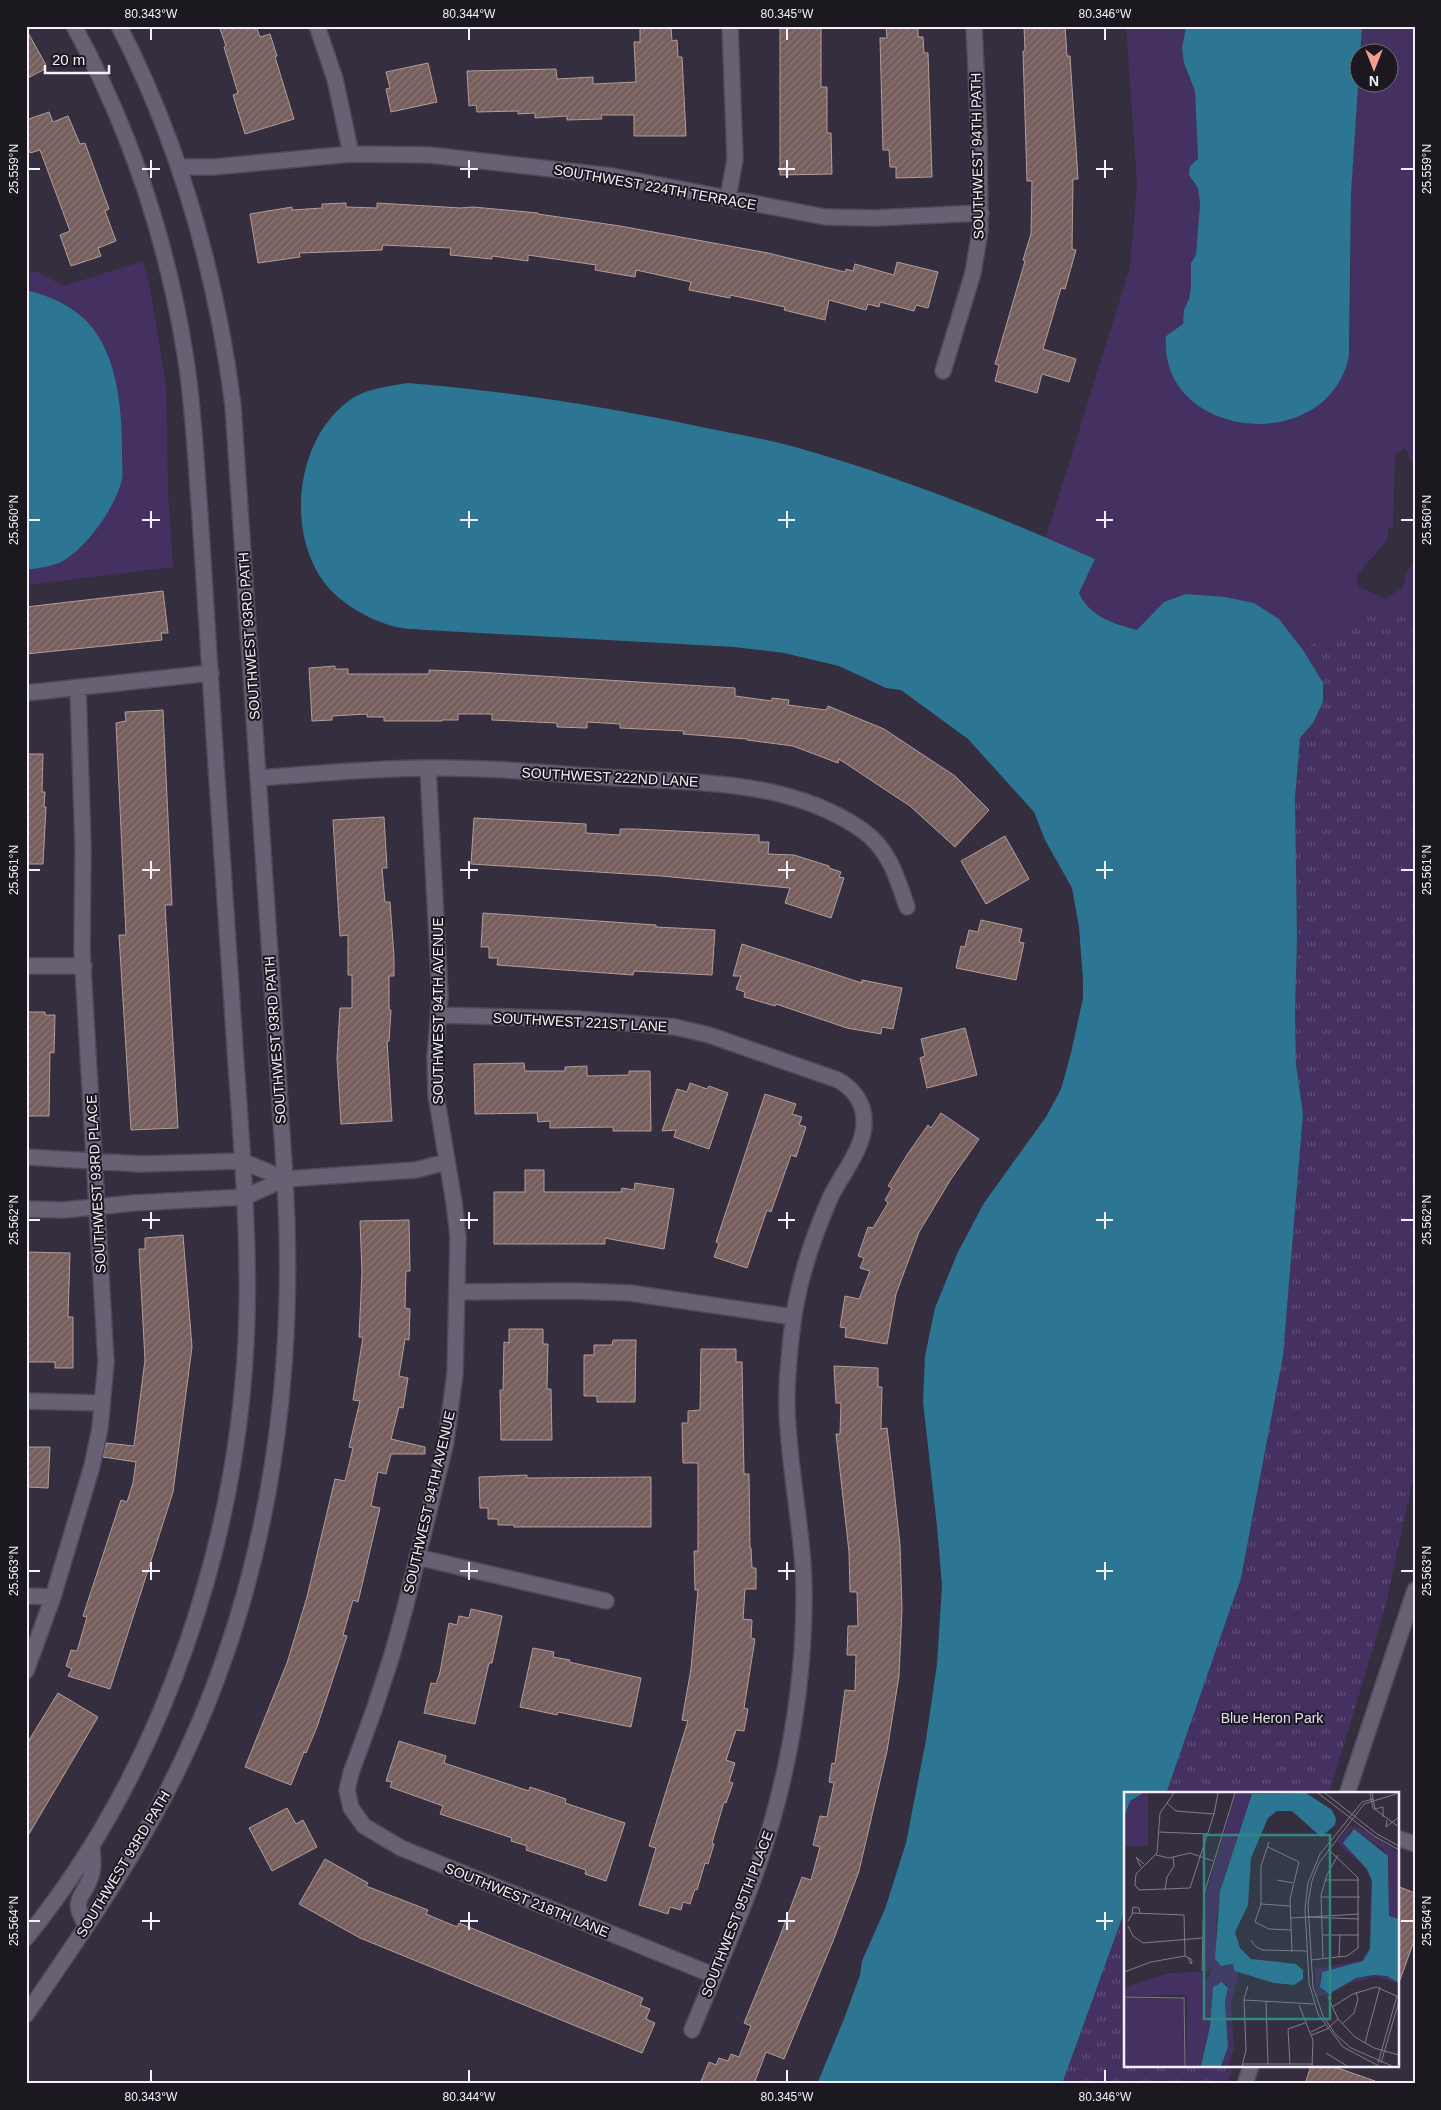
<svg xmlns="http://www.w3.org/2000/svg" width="1441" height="2110" viewBox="0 0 1441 2110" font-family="Helvetica,sans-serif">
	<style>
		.grass { fill: #453161 }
		.park { fill: url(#park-tufts) }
		.water { fill: #2c7593 }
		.building { fill: url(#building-hatch); stroke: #b49c9a }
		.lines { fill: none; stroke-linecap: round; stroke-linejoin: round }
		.minor-casing { stroke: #504a58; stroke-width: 18 }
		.tertiary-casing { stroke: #504a58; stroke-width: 18 }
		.minor { stroke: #686174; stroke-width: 15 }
		.tertiary { stroke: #686174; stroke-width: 15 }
		.ticks { fill: none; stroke: #f4f0fb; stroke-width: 2 }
		.labels { text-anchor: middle; stroke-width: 4; stroke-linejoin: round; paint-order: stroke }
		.street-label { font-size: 14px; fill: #f4f0fb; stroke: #1b1820 }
		.park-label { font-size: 14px; fill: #e5def2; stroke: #1b1820 }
		.inset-road { fill: none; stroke: #817c8a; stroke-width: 1 }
		.view { fill: #318883; fill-opacity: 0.15; stroke: #318883; stroke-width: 2.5 }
		.inset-edge { fill: none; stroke: #f4f0fb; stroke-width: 2.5 }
		.neatline { fill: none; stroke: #f4f0fb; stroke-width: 2 }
		.ticks-label { font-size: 12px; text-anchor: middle; fill: #f4f0fb }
	</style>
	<defs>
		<pattern id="park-tufts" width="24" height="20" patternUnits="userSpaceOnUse" patternTransform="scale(1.25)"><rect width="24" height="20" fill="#453161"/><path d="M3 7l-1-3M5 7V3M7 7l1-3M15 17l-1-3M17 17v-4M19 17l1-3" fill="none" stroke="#604f79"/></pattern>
		<pattern id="building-hatch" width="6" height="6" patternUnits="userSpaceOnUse" patternTransform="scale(1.25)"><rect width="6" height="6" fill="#755e5c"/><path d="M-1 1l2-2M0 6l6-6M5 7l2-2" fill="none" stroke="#897574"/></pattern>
	</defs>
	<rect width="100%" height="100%" fill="#342e3f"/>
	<path class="grass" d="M1126 26H1186L1182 48 1184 63 1195 91 1198 159 1190 166 1192 181 1198 188 1200 204 1196 255 1191 263V287L1189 299 1184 310 1183 324 1166 336 1167 360 1170 368 1179 386 1191 400 1223 419 1251 424 1284 421 1303 415 1317 405 1326 397 1346 366 1350 345 1351 193 1358 65V82H1388V52H1360L1362 26H1415V466L1409 457 1406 448 1395 454 1393 528 1388 527V539L1357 575 1358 586 1385 599 1403 587 1407 570 1415 563V620L1391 611 1357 618 1303 650 1279 619 1254 603 1225 597 1186 594 1151 617 1137 630C1114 624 1089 616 1079 593L1095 559 1046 537 1130 267 1137 184Z
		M143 261 151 294 166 386 168 493 173 567 26 585V570L39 568 122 479 109 359 99 337 82 316 62 302 26 290V271L37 272 64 286Z"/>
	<path class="park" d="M1391 611 1415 620V1469L1385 1608 1329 1794H1166L1241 1578 1283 1356 1303 1114 1296 1064 1295 1015 1297 938 1295 798 1300 738 1313 723 1323 702V683L1303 650 1357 618Z
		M1125 1910V2066H1233L1227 2084H1062Z"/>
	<path class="water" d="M1186 26H1362L1351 193 1349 356C1328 458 1158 440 1166 336L1183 324 1184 310 1189 299 1191 287V263L1196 255 1200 204 1198 188 1189 175 1190 166 1198 159 1195 91 1184 63 1182 48Z
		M26 290C46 295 64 302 80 315 118 347 122 408 122 453 122 461 123 471 122 479 116 506 89 544 66 559 56 566 39 568 26 570Z
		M408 383C508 391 608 407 706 428 736 434 766 439 795 447 898 476 998 516 1095 559L1079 593C1089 616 1114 624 1137 630L1164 602 1186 594 1225 597 1254 603 1279 619 1303 650 1323 683V702L1313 723 1300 738 1295 798 1297 938 1295 1015 1296 1064 1303 1114 1283 1356 1241 1578 1166 1794H1125V1910L1062 2084H817L844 2019 860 1975 862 1961 885 1909 906 1843 926 1740 937 1664 942 1585 937 1526 923 1402 925 1356 935 1308 957 1254 984 1203 1046 1117 1061 1089 1071 1053 1083 998V980L1079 927 1072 888 1045 840 1034 812 968 739 901 690 886 688 839 666 784 653 734 647 426 630C414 629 400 629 389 625 372 620 352 609 339 598 282 550 291 438 353 398 369 388 390 386 408 383Z"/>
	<path class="building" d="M219 26H256L260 37 270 34 277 56 275 57 294 119 245 134 233 95 238 93 224 47 226 46Z
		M640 26H671L672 41 677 40 678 57H682L686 136H634V115H601L602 119 567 120V116L535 118V113L518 114V111L477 112 476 105 469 106 467 71 556 69 557 79 593 77V84L636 82 634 42H640Z
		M780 26H821V87H827V133H831L832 174 780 175Z
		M886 26H918V37H923L924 53H928L932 177 896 178V167H890L889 150H883L880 38H887Z
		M1024 26H1065L1067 56H1070L1078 179H1073L1072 249 1076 250 1065 289 1061 288 1043 349 1076 359 1069 382 1042 374 1037 393 995 381 999 365 995 364 1025 261 1023 260 1031 234 1032 181H1027L1023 51H1025Z
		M26 29 46 65 44 67 45 69 26 79Z
		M428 63 437 102 391 112 386 89 390 88 386 72Z
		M49 112 53 122 68 116 80 144 85 143 109 209 105 211 116 241 98 248 101 256 71 266 60 235 70 231 40 150 30 153 26 144V120Z
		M346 203V207L377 208V203L461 208 473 207 538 213V214L620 226 768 253 845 272 846 269 853 271 855 264 894 275 897 262 938 272 928 308 916 305 914 311 880 302 879 307 868 304 866 310 829 300 825 320 784 310 785 307 730 295V298L689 290 691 282 636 270 635 277 595 270 596 265 528 255V261L492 256V259L450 255 451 248 383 245 382 250 299 253 300 257 258 263 250 214 292 207V210L322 208V204Z
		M163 591 168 633H161L162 640 26 654V607Z
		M335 666V669H348V674H429V670L477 672 735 688V696L772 701V698L789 700 788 705 826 710 828 706 884 729 955 776 989 810 955 847 910 806 839 759 838 763 793 746 747 740V739L683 734 684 731 620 728V724L587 722V728L557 727V723L492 720V714H458V720H442V721H384V717H367V714L332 716V720L312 721 309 668Z
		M163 710 172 905H165L178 1128 131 1130 119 935H126L116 723 126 721 125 712Z
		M26 754H43L42 792H45L44 807H46L43 864H26Z
		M384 817 387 868H382L385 902H390L394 956V976H389V1010H391L389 1041H387L392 1121 341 1124 337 1058 340 1008H352V975H348V935L340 936 333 820Z
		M474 818 586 824V833L620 835V829H635L759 835V842H769L768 854 794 855 829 866V868L841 872 839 877 844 878 831 918 785 903 790 888 661 876 471 864Z
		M1005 836 1029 879 986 904 961 861Z
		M483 913 656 925V927L715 930 712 975 634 971 633 975 497 965 498 958H489V947H481Z
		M981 920 1022 929 1019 942 1024 943 1016 980 956 968 961 946 965 947 969 930 978 932Z
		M742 944 862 983V980L902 988 893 1029 882 1027 881 1034 847 1028 776 1004 775 1006 744 997 745 992 736 989 741 976H733Z
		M28 1012H45V1015H55L54 1053 50 1052 49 1116H26V1019H28Z
		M965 1028 977 1075 927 1088 920 1058 925 1056 921 1039Z
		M524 1063 525 1071H565V1067L587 1066V1076L629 1075V1071H650L651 1131H613V1127L550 1128V1121L538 1122 537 1113 475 1114 474 1064Z
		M690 1083 707 1089 709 1086 728 1093 709 1149 674 1137 676 1130 662 1131 677 1089 687 1092Z
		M765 1094 796 1104 792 1114 802 1117 799 1125 806 1127 796 1157 791 1155 771 1212 767 1210 747 1268 714 1257 719 1244 716 1242Z
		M941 1113 979 1139 951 1179 919 1232 896 1294 887 1344 845 1337 846 1328 840 1327 845 1296 859 1299 870 1271 860 1268 864 1258 858 1256 868 1227 873 1228 888 1203 885 1200 892 1188 888 1186 907 1155 928 1125 931 1128Z
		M525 1170H544V1192H621L622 1188 634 1190 635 1183 674 1189 664 1249 605 1238V1244H494V1192H525Z
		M409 1220 410 1271H406L405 1308 410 1309 409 1340 405 1339 399 1376 408 1378 403 1408 399 1407 391 1439 425 1447V1454H391L386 1474 378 1472 371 1506 380 1508 358 1602 353 1600 343 1635 347 1636 317 1727 306 1753 304 1752 291 1785 245 1767 287 1663 307 1597 335 1479 345 1481 353 1448 349 1447 360 1401 353 1400 363 1337H359L362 1272 360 1221Z
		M183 1235 192 1347 173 1492 110 1689 68 1676 72 1669 66 1666 71 1650 77 1651 87 1617 83 1616 121 1500 127 1502 133 1483 136 1462 103 1457 106 1443 134 1446 145 1360 139 1249H145V1238Z
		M26 1252 70 1253 68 1317H73V1368H55V1362H26Z
		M509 1329H543V1344H548L547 1389H551L552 1440H501L500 1390H503L504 1342 509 1343Z
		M613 1340H636L635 1402H597V1396H584V1355H594V1345H612Z
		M701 1349H736V1362H742L744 1474H749L750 1548H751L752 1568H756V1589H745L743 1619 752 1620 751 1638 755 1639 744 1708 748 1709 744 1731 736 1730 726 1760 735 1763 729 1782 733 1783 726 1803 724 1802 712 1843 714 1844 708 1864 705 1863 697 1890 695 1889 690 1904 683 1902 681 1910 670 1907 668 1914 639 1905 656 1848 649 1846 688 1721 682 1720 691 1669 698 1590H695L694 1551H698V1463H683L682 1423H688V1411L700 1410Z
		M834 1366 878 1368V1387H882L881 1429 887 1428 893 1479 900 1545 902 1609 899 1676 887 1751 859 1871 833 1941 784 2059 766 2052 754 2084H700L709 2062 716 2065 719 2058 728 2061 731 2054 739 2057 751 2026 744 2023 780 1936 802 1877 811 1880 820 1847 813 1845 820 1816 827 1817 834 1783 829 1782 832 1763 835 1764 845 1690 855 1691 856 1655H847L848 1626H858L857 1592H850L849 1552 836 1434H840L841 1403H836Z
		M26 1447H50L48 1488 26 1487Z
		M527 1475V1478L651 1477V1527H514V1525H498V1519H488V1508H480L479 1477Z
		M471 1609 502 1616 492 1663H489L475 1724 424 1713 431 1683 436 1684 440 1672 449 1623 457 1625 459 1616 469 1618Z
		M533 1648 554 1652 553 1657 570 1660 569 1662 641 1678 631 1727 558 1712 557 1715 520 1707Z
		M58 1693 98 1717 26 1839V1745Z
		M399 1741 446 1756 444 1763 529 1791 530 1787 566 1799 565 1803 625 1823 606 1881 585 1874 586 1870 526 1850 527 1846 511 1841 512 1838 440 1814 443 1806 390 1787 392 1782 386 1781Z
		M287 1808 296 1824 303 1820 317 1847 272 1871 249 1828Z
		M325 1859 368 1883 366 1886 428 1910 426 1914 457 1927 459 1923 643 1998 640 2005 650 2009 646 2019 655 2023 642 2053 360 1938 299 1904Z
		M1397 1886 1415 1893V1938L1400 1980H1397Z
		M1311 2066H1332L1375 2081 1374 2084H1305Z"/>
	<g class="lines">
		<defs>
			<path id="minor" d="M317 26 335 79 351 154
				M179 167H213L351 154 430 155 612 176 825 217 874 218 981 213
				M728 198 735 159 730 26
				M943 371 973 273 980 231 979 137 974 26
				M26 693 211 673
				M428 768 440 996 435 1057 436 1095 454 1202 458 1237 455 1373 446 1442 405 1608 392 1655 374 1710 351 1773 347 1790 351 1808 364 1826 401 1848 713 1975
				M258 778C315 774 372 768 429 768 492 767 555 774 618 778 701 783 790 780 862 830 889 849 897 877 907 907
				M26 966H84
				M439 1015 579 1019 675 1027 709 1035 838 1080C854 1089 865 1104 864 1124 864 1147 841 1176 831 1196 812 1239 797 1283 792 1330 789 1356 786 1383 787 1409 789 1474 805 1537 804 1603 803 1695 786 1786 756 1872 737 1926 713 1977 692 2030
				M26 1157 141 1164 242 1161 285 1179
				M26 1209 64 1210 134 1203 245 1197 285 1179 416 1170 446 1162
				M458 1292 574 1291 630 1293 793 1317
				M26 1401 102 1403
				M417 1557 606 1601
				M26 1596 53 1597
				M26 1671 53 1597 92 1466 100 1428 106 1362 82 951 83 847 78 687
				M1397 1838 1415 1844"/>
			<path id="tertiary" d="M1347 1794 1415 1590
				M87 1926C67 1897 87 1897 92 1872 94 1864 92 1853 92 1845
				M26 1938C165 1767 242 1533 247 1313 249 1215 239 1116 233 1018 222 850 210 683 200 515 196 464 194 412 186 360 168 244 130 129 74 26
				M26 2015C71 1949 117 1884 155 1814 263 1617 298 1401 285 1179L233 405C216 273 180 145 119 26
				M1245 2084 1251 2066"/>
		</defs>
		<use href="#minor" class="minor-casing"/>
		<use href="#tertiary" class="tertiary-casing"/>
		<use href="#minor" class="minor"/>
		<use href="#tertiary" class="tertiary"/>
	</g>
	<path class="ticks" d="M151 28V40M469 28V40M787 28V40M1105 28V40M151 160V178M469 160V178M787 160V178M1105 160V178M28 169H40M142 169H160M460 169H478M778 169H795M1096 169H1113M1401 169H1414M151 511V528M469 511V528M787 511V528M1105 511V528M28 520H40M142 520H160M460 520H478M778 520H795M1096 520H1113M1401 520H1414M151 861V879M469 861V879M787 861V879M1105 861V879M28 870H40M142 870H160M460 870H478M778 870H795M1096 870H1113M1401 870H1414M151 1212V1229M469 1212V1229M787 1212V1229M1105 1212V1229M28 1220H40M142 1220H160M460 1220H478M778 1220H795M1096 1220H1113M1401 1220H1414M151 1562V1580M469 1562V1580M787 1562V1580M1105 1562V1580M28 1571H40M142 1571H160M460 1571H478M778 1571H795M1096 1571H1113M1401 1571H1414M151 1912V1930M469 1912V1930M787 1912V1930M1105 1912V1930M28 1921H40M142 1921H160M460 1921H478M778 1921H795M1096 1921H1113M1401 1921H1414M151 2070V2082M469 2070V2082M787 2070V2082M1105 2070V2082"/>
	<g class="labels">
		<g class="street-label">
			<text transform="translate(977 156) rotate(-91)" y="5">SOUTHWEST 94TH PATH</text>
			<text transform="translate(655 187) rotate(10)" y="5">SOUTHWEST 224TH TERRACE</text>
			<text transform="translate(249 636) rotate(-94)" y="5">SOUTHWEST 93RD PATH</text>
			<text transform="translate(610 777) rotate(3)" y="5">SOUTHWEST 222ND LANE</text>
			<text transform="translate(438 1011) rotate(-90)" y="5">SOUTHWEST 94TH AVENUE</text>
			<text transform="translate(580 1022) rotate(3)" y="5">SOUTHWEST 221ST LANE</text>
			<text transform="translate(275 1040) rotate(-94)" y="5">SOUTHWEST 93RD PATH</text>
			<text transform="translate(96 1184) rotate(-93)" y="5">SOUTHWEST 93RD PLACE</text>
			<text transform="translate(429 1502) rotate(-77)" y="5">SOUTHWEST 94TH AVENUE</text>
			<text transform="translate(123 1864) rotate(-59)" y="5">SOUTHWEST 93RD PATH</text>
			<text transform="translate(527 1900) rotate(22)" y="5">SOUTHWEST 218TH LANE</text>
			<text transform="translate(737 1914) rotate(-69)" y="5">SOUTHWEST 95TH PLACE</text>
		</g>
		<g class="park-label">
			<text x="1272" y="1723">Blue Heron Park</text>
		</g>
	</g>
	<g transform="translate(1124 1792)">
		<rect width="275" height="275" fill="#342e3f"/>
		<path d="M233 34 275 61V127L265 124V67L259 57 228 37 223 44 230 63 243 77 248 89 246 157 242 167 239 169 223 175 200 178 195 185 196 193 200 200 210 201 232 186 254 183 266 185 275 192 253 184 227 191 207 203 193 204 191 177 237 168 245 157 247 89 242 77 213 50 225 35ZM92 170 102 175 109 172 115 180 107 211 110 258 104 274H97L104 253 101 209 104 197 102 192 89 195 86 234 77 274H62L63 205 59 204 65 203 0 204V195L45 181 77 180 84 188 88 176 79 180V172Z" fill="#453161"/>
		<path d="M0 1H24V54H0ZM112 1H129L98 90 92 130V170L85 174 79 172 82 102ZM0 206 59 207 60 274H0Z" fill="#453161"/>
		<path d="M0 1H19L6 9 0 25ZM182 1 208 18 212 27 211 33 197 45 168 19H153L144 26 127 66 124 113 111 140 116 156 127 167 172 172 179 178V187L170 193 150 191 117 181 110 178 109 172 97 174 91 167 96 99 128 2ZM230 37 264 64 265 124 275 127V191L263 184 250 183 232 186 205 202 196 195 198 180 239 169 246 157 248 89 243 77 219 51ZM98 190 104 196 101 209 104 255 97 274H77L86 234 89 195Z" fill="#2c7593"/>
		<path class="inset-road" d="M50 1 36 21 33 61 12 82 11 93 15 98 66 96 90 22 94 1M194 1 250 44 275 58M201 1 253 42 275 54M246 1 249 16 275 35M248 1 251 17M249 7 238 10 196 62 184 91 181 117 185 191 194 222 219 255 255 274M43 11 52 19 90 22M251 17 259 15V25M263 28 262 35 275 25M35 40 83 42M145 50 137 74V112L131 130 145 137 167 138M144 55 175 70 166 107 168 160M32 63 45 66 66 61 89 69M17 75 12 65 20 72M153 88 169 91M201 88H235M41 98 43 85 50 74 49 65M197 105H236M137 112 166 114M8 122 9 115 15 116 16 121M60 123 61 164M184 125 235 127M167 126 235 122M4 129 9 121 60 123M4 134 9 144 19 151 78 146M198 143H235M127 148 131 154 138 158 183 159M61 164 67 167 68 169 67 172 64 166M215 165 216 143M199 167 197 103 203 83 214 63M187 168 223 164 234 156V86L204 57M78 179 80 102 111 1M0 180 27 170 61 164M0 205 60 206 61 274M204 205 214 227 231 245 250 256 275 263M120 208 190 212M142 209 144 272M175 213 189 248 188 274M208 215 229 202 252 195 275 205M218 232 230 221 234 207 232 200M187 240 201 233M188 243 203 237 214 227M241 251 256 195M202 261 223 274M254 271 273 204M257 271 275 209M118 272H189M166 272 164 237 181 231M118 274 122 258 120 207 124 194M268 274 227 256 212 243 199 224 189 195 184 112 188 89 195 71 240 12 275 1"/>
		<path class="view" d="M80 43H206V227H80Z"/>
		<rect width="275" height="275" class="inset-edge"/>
	</g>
	<rect width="1441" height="2110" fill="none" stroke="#1b1820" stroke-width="55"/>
	<g transform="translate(1374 68) rotate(180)"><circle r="24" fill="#1b1820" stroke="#726e78"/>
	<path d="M0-4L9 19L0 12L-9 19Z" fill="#f59d8f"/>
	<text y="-8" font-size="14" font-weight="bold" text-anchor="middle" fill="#f4f0fb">N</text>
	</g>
	<path d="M45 65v8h64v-8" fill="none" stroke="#f4f0fb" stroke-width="2.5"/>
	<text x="52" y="65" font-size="15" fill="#f4f0fb" stroke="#1b1820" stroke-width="4" paint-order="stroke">20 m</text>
	<rect x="28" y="28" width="1386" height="2054" class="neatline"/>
	<g class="ticks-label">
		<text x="151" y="18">80.343°W</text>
		<text x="469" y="18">80.344°W</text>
		<text x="787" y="18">80.345°W</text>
		<text x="1105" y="18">80.346°W</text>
		<text transform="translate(1427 169) rotate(-90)" y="4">25.559°N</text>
		<text transform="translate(14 169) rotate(-90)" y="4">25.559°N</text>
		<text transform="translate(1427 520) rotate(-90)" y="4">25.560°N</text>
		<text transform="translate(14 520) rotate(-90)" y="4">25.560°N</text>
		<text transform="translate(14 870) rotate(-90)" y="4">25.561°N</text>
		<text transform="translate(1427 870) rotate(-90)" y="4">25.561°N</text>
		<text transform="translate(1427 1220) rotate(-90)" y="4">25.562°N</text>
		<text transform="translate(14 1220) rotate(-90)" y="4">25.562°N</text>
		<text transform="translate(14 1571) rotate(-90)" y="4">25.563°N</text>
		<text transform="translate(1427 1571) rotate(-90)" y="4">25.563°N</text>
		<text transform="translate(14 1921) rotate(-90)" y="4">25.564°N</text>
		<text transform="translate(1427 1921) rotate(-90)" y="4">25.564°N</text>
		<text x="151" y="2101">80.343°W</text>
		<text x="469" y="2101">80.344°W</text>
		<text x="787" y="2101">80.345°W</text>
		<text x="1105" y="2101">80.346°W</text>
	</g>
</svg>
